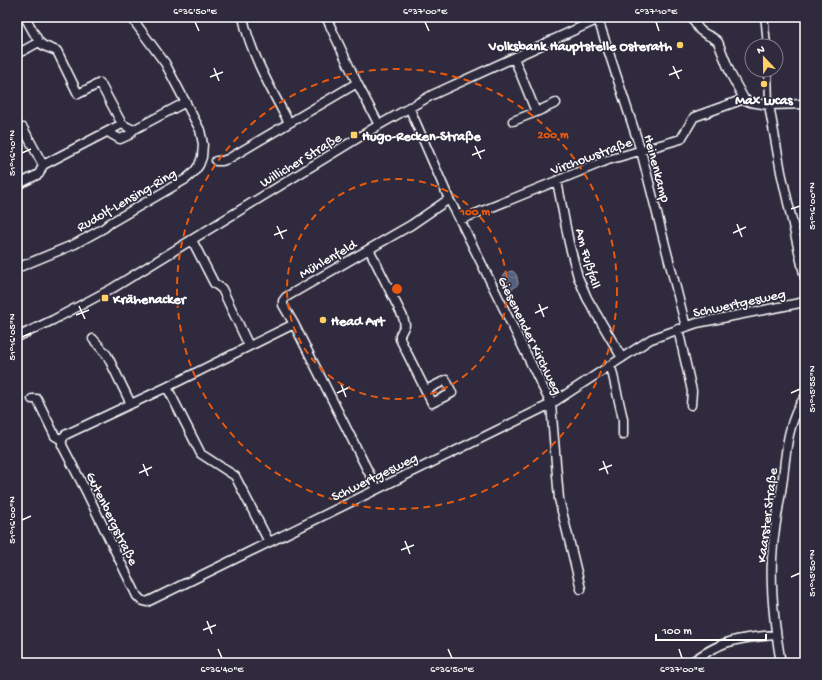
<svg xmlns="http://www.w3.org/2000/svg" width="822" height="680" viewBox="0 0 822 680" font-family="'Gochi Hand',sans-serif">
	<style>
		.water { fill: url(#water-ripples); stroke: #98a0b0 }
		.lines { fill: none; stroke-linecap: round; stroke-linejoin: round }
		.pedestrian-casing { stroke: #fff; stroke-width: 9 }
		.minor-casing { stroke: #fff; stroke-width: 11 }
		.pedestrian { stroke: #2f2a3d; stroke-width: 6 }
		.minor { stroke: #2f2a3d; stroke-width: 8 }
		.ticks { fill: none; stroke: #fff; stroke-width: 1.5 }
		.ring { fill: none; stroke: #e8590c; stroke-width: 2; stroke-dasharray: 7 5 }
		.poi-dot { fill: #ffd166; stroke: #2f2a3d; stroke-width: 1.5 }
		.labels { text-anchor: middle; stroke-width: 3; stroke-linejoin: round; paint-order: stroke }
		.poi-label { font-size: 14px; font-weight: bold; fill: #fff; stroke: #2f2a3d; text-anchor: start }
		.street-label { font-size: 14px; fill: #fff; stroke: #2f2a3d }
		.centre { fill: #e8590c; stroke: #2f2a3d; stroke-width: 2 }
		.ring-label { font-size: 12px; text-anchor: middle; font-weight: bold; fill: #e8590c; stroke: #2f2a3d; stroke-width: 3; stroke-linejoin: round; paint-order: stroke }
		.neatline { fill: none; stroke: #fff; stroke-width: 1.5 }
		.ticks-label { font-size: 10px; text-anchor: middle; fill: #fff }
	</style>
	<defs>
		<pattern id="water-ripples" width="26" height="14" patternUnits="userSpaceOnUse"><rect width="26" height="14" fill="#53617c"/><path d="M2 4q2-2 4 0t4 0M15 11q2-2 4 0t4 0" fill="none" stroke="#6d7990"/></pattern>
	</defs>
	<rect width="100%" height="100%" fill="#2f2a3d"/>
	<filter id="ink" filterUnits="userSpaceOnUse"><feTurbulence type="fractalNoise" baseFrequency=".025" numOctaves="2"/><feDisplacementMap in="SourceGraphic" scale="8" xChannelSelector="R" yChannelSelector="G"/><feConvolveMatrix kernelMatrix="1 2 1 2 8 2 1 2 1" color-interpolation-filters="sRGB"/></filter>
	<g filter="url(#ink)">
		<path class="water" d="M511 271C517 272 517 278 518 283 517 287 511 290 507 290 503 287 502 279 504 274Z"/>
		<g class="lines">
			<defs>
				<path id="pedestrian" d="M764 17 765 24 767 46
					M768 70 769 105"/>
				<path id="minor" d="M25 17 39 42 44 46 57 51 78 94 100 83 122 124
					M243 17C250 53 272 91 289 123
					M326 17 357 83 379 125
					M692 17C695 22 697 28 701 31 707 36 714 37 718 42L731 75 744 99 750 102 769 105 805 104
					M598 19 641 151 686 327
					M17 54 39 42
					M769 105 781 172 805 278
					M409 107 449 199 460 220 551 404 559 499 581 589
					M536 112 556 103
					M513 121 536 112 514 58
					M17 131 23 128 43 165
					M109 131 111 134 120 139 129 135 133 130
					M216 161H222L228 159 357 83
					M557 181 569 243 578 277 587 298 622 358
					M17 185 39 174 43 165 122 124 133 130 186 102
					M460 220 608 160 681 139 694 117 744 99
					M192 240 214 283 222 289 249 346
					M369 249 403 317 405 325 400 335V339L432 403 452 393 446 380 426 390
					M17 268 75 244 104 228 110 223 186 179 194 172 199 165 202 157 203 144 200 130 165 63 131 17
					M294 324 377 489
					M678 329 692 391 691 405
					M17 337 53 320 113 288 379 125 432 95 603 17
					M93 339 107 355 131 404
					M609 366 612 371 623 419V435
					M167 387 201 454 235 476 269 542
					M32 399H37L55 436 62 440
					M62 440V445L87 493 137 596 141 600 147 602 551 404 651 339 697 323 805 302
					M62 440 65 435 167 387 294 324 283 305V301L286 297 411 225 449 199
					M690 663C702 655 715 646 729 642 745 637 760 636 776 635
					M781 663C774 624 769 584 773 545 775 523 780 501 783 478 786 451 788 420 805 397"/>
			</defs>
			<use href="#pedestrian" class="pedestrian-casing"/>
			<use href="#minor" class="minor-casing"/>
			<use href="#pedestrian" class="pedestrian"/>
			<use href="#minor" class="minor"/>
		</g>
	</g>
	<path class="ticks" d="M195 22 199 31M425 22 429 31M656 22 659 31M673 66 679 79M214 68 219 81M669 75 682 70M210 77 223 72M475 146 481 159M22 153 31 149M472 155 485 150M791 209 800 206M737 224 742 237M277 226 283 239M733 233 746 227M274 235 287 230M539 304 544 317M79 306 85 319M535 313 548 307M76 315 89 310M22 337 31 333M341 384 346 397M337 393 350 387M791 393 800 389M603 461 608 474M143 464 148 476M599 470 612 465M139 473 152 467M22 520 31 516M405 541 410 554M401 550 414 545M791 577 800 573M207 621 212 634M203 630 216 625M218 649 222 658M448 649 452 658M679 649 682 658"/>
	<g class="ring">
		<circle cx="397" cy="289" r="110"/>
		<circle cx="397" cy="289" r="220"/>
	</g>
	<g class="poi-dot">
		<circle cx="680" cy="45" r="4"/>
		<circle cx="764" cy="84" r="4"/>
		<rect x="350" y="131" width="8" height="8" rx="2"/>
		<rect x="101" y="294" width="8" height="8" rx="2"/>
		<circle cx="323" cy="320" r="4"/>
	</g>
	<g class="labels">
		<g class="poi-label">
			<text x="672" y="50" text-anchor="end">Volksbank Hauptstelle Osterath</text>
			<text x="764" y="104" text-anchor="middle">Max Lucas</text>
			<text x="362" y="140">Hugo-Recken-Straße</text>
			<text x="113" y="303">Krähenacker</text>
			<text x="331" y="325">Head Art</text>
		</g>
		<g class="street-label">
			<text transform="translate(591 155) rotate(-20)" y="5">Virchowstraße</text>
			<text transform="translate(300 159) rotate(-31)" y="5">Willicher Straße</text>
			<text transform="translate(658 168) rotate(75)" y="5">Heinenkamp</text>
			<text transform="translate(126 199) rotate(-30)" y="5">Rudolf-Lensing-Ring</text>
			<text transform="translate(327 258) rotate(-30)" y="5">Mühlenfeld</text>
			<text transform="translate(589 258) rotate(74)" y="5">Am Fußfall</text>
			<text transform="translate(739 302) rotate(-12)" y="5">Schwertgesweg</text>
			<text transform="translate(531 335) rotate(64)" y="5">Giesenender Kirchweg</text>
			<text transform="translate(374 476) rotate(-26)" y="5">Schwertgesweg</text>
			<text transform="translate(766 515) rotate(-83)" y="5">Kaarster Straße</text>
			<text transform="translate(113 518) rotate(64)" y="5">Gutenbergstraße</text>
		</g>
	</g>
	<circle cx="397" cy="289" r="6" class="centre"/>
	<g class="ring-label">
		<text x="553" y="138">200 m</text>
		<text x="475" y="215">100 m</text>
	</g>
	<rect width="822" height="680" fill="none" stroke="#2f2a3d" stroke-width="44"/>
	<g transform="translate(764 58) rotate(338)"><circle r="19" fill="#2f2a3d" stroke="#827f8b"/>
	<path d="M0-3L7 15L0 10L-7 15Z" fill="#ffd166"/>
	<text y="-6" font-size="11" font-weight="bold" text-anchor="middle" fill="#ffffff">N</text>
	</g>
	<path d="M656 634v6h110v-6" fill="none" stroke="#ffffff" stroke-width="2"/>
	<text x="662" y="634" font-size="12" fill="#ffffff" stroke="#2f2a3d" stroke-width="3" paint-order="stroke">100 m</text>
	<rect x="22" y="22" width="778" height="636" class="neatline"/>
	<g class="ticks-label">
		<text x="195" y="14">6°36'50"E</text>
		<text x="425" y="14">6°37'00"E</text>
		<text x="656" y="14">6°37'10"E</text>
		<text transform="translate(11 153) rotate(-90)" y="4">51°16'10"N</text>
		<text transform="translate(811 206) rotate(-90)" y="4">51°16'00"N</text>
		<text transform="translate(11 337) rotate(-90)" y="4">51°16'05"N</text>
		<text transform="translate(811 389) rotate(-90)" y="4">51°15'55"N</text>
		<text transform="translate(11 520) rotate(-90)" y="4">51°16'00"N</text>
		<text transform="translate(811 573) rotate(-90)" y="4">51°15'50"N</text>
		<text x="222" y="672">6°36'40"E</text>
		<text x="452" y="672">6°36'50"E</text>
		<text x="682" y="672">6°37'00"E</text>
	</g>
</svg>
